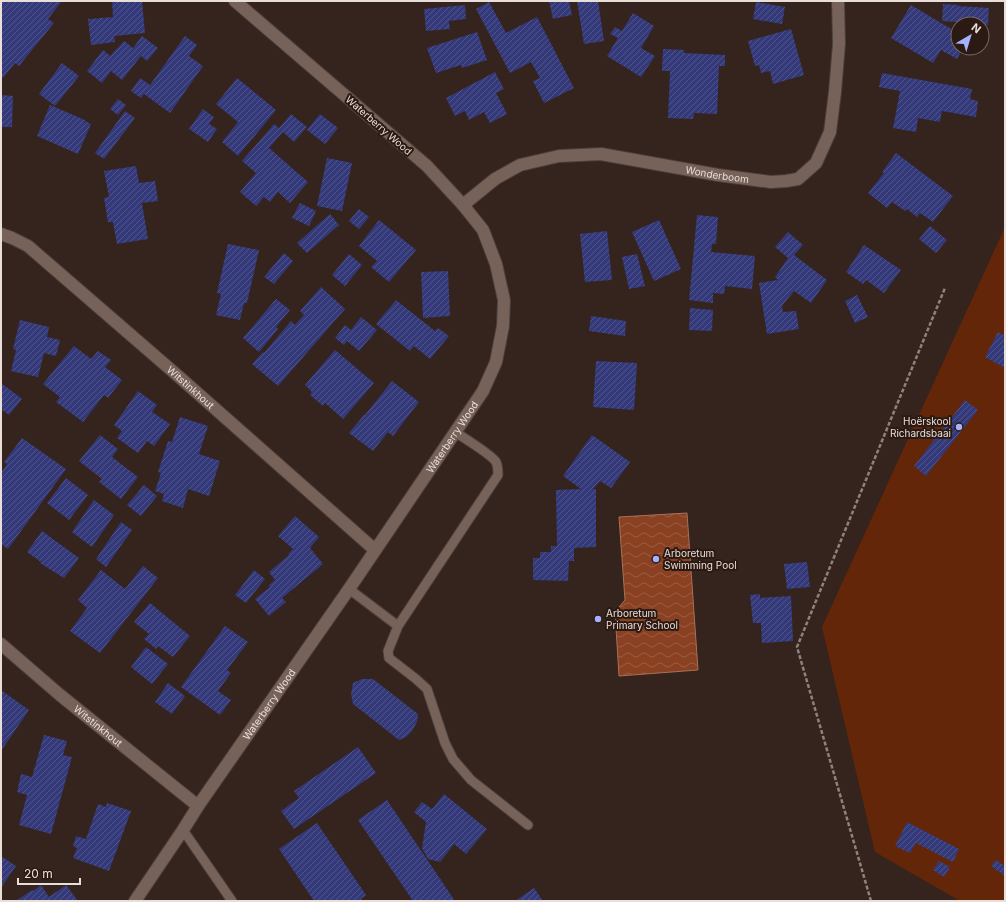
<svg xmlns="http://www.w3.org/2000/svg" width="1006" height="902" viewBox="0 0 1006 902" font-family="Inter,sans-serif">
	<style>
		.grass { fill: #642609 }
		.water { fill: url(#water-waves); stroke: #a77059 }
		.building { fill: url(#building-hatch) }
		.lines { fill: none; stroke-linecap: round; stroke-linejoin: round }
		.lane-casing { stroke: #4d3e39; stroke-width: 11 }
		.street-casing { stroke: #4d3e39; stroke-width: 14 }
		.path { stroke: #90817c; stroke-width: 2.5; stroke-dasharray: 4 2; stroke-linecap: butt }
		.lane { stroke: #77625a; stroke-width: 9 }
		.street { stroke: #77625a; stroke-width: 12 }
		.poi-dot { fill: #a6b1fc; stroke: #2b1a13; stroke-width: 1.5 }
		.labels { text-anchor: middle; stroke-width: 4; stroke-linejoin: round; paint-order: stroke }
		.street-label { font-size: 10px; fill: #eaded9; stroke: #2b1a13 }
		.poi-label { font-size: 10px; fill: #eaded9; stroke: #2b1a13; text-anchor: start }
	</style>
	<defs>
		<pattern id="water-waves" width="16" height="10" patternUnits="userSpaceOnUse"><rect width="16" height="10" fill="#8a4122"/><path d="M0 5q4-4 8 0t8 0" fill="none" stroke="#9b5c42"/></pattern>
		<pattern id="building-hatch" width="6" height="6" patternUnits="userSpaceOnUse"><rect width="6" height="6" fill="#34397a"/><path d="M-1 1l2-2M0 6l6-6M5 7l2-2" fill="none" stroke="#52558c"/></pattern>
	</defs>
	<rect width="100%" height="100%" fill="#35231d"/>
	<path class="grass" d="M1005 227V901H960L875 852 822 627Z"/>
	<path class="water" d="M687 513 698 670 619 676 615 612 625 600 619 517Z"/>
	<path class="building" d="M1 1H62L48 19 54 23 19 66 15 63 3 78 1 76Z
		M112 1H142L145 33 114 36 115 42 91 45 88 19 113 17Z
		M549 1H569L572 15 553 19Z
		M577 1H598L604 41 584 44Z
		M489 2 506 33 537 17 574 88 544 103 533 81 540 78 531 62 510 73 476 9Z
		M756 2 785 7 782 24 753 19Z
		M943 4 958 5V6L989 8 988 25H982V24L957 23V22L942 21Z
		M465 5 466 19 449 21 450 29 426 31 424 9Z
		M911 5 958 33V48H963L957 59 941 50 933 63 891 38Z
		M633 13 654 26 641 48 655 56 641 77 607 56 618 38 610 34 615 27 622 31Z
		M791 29 804 75 773 84 770 71 761 73 759 65 755 66 748 41Z
		M477 32 487 60 462 68 461 65 436 73 427 48Z
		M142 36 158 48 147 61 141 56 122 80 111 71 102 83 87 71 103 50 110 56 124 41 133 48Z
		M185 36 197 45 189 56 203 66 170 113 144 94 141 98 131 91 140 78 150 85Z
		M663 49 684 50V53L725 55V66H719L717 114 694 113 693 119 668 118 670 71H662Z
		M62 63 79 76 55 106 39 94Z
		M495 72 504 89 496 93 507 114 490 123 484 112 469 120 465 111 455 116 446 98Z
		M882 73 972 89 970 99 978 101 976 117 942 111 940 122 918 118 916 132 893 128 900 91 879 87Z
		M237 78 276 110 238 156 222 142 238 122 216 104Z
		M1 95 13 96 12 127H1Z
		M118 99 126 105 118 115 110 109Z
		M50 105 85 120V121L91 124 78 154 37 136Z
		M203 109 214 117 209 124 217 129 208 142 189 129Z
		M125 111 135 118 104 159 95 153Z
		M291 114 307 127 294 142 283 132 269 148 308 182 290 203 278 192 270 202 264 197 256 206 240 192 256 173 242 161 274 124 279 128Z
		M320 114 338 128 325 144 307 130Z
		M896 153 953 196 933 222 920 213 917 217 907 209 905 211 892 202 887 208 868 193 884 173 882 172Z
		M327 158 352 163 342 211 317 206Z
		M136 166 139 183 155 181 158 201 142 203 148 239 117 244 113 222H108L104 198 109 197 104 171Z
		M300 203 316 211 309 226 292 218Z
		M359 209 369 217 359 229 349 221Z
		M330 214 339 225 307 253 297 243Z
		M697 215 718 217 716 244H712L711 252 755 256 752 289 725 286 724 294 713 293V303L689 300Z
		M379 220 416 250 389 282 371 267 377 261 359 246Z
		M659 220 681 269 654 281 632 232Z
		M930 226 947 240 936 253 919 239Z
		M607 231 612 280 585 282 580 234Z
		M788 232 803 245 794 255 827 280 811 303 794 291 782 306 783 312 796 311 799 329 767 334 759 283 778 280 775 277 788 258 775 247Z
		M228 244 259 250 247 303H244L240 320 216 315 221 294 217 293Z
		M864 245 901 270 884 293 866 280 863 284 846 272Z
		M284 253 293 261 274 284 264 277Z
		M349 254 362 265 345 286 332 275Z
		M637 254 645 286 629 289 622 257Z
		M448 271 450 316 423 318 421 272Z
		M321 287 345 309 278 386 252 364 263 352 264 353 291 321 295 325 304 315 300 311Z
		M857 295 868 317 855 323 845 301Z
		M276 299 290 310 276 327 278 329 259 352 243 338Z
		M396 300 435 331 438 328 449 336 430 359 414 346 410 351 376 324Z
		M690 308 713 310 712 331 689 330Z
		M591 316 626 321 625 336 589 331Z
		M361 317 377 330 359 351 347 341 344 345 335 338 345 325 351 330Z
		M20 320 49 327 47 337 60 340 56 356 44 353 38 377 11 371 16 350 13 349Z
		M998 332 1005 336V368L985 357Z
		M74 346 91 359 98 351 111 360 105 367 122 380 108 398 104 395 83 422 56 402 60 397 43 384Z
		M335 350 374 383 343 419 325 403 323 406 310 395 312 392 305 385Z
		M596 361 637 363 634 410 593 407Z
		M392 381 419 402 393 436 388 432 373 451 349 433 364 415H365Z
		M1 383 22 399 9 415 1 409Z
		M138 391 157 405 152 412 170 424 154 446 147 441 138 453 117 438 122 431 114 425Z
		M965 400 978 410 926 476 914 466Z
		M180 417 208 426 199 454 220 461 209 496 188 489 183 508 162 501 164 494 155 491 161 473 158 472 168 441 172 442Z
		M100 435 118 449 112 457 138 477 121 499 99 482 102 479 79 461Z
		M592 435 630 462 611 488 600 481 593 489H596V547L574 548V561H569L568 581 533 580V558H540V552H551V546H557L556 490 581 489 563 476Z
		M22 438 66 469 8 549 1 544V473L7 464 4 462Z
		M66 478 88 495 69 520 47 503Z
		M144 485 157 496 141 516 127 505Z
		M94 500 114 515 92 547 72 532Z
		M295 516 319 537 310 548 323 564 282 598 286 602 269 616 255 599 270 587 269 585 275 580 269 572 289 555 288 554 293 549 278 536Z
		M121 522 132 530 106 567 96 559Z
		M42 531 79 558 64 578 40 563 41 562 27 552Z
		M807 562 810 587 787 589 784 564Z
		M143 566 158 578 100 653 70 631 87 608 78 600 101 570 125 589Z
		M254 570 265 579 246 603 235 595Z
		M760 594V598L791 596 793 641 762 643 761 623H753L750 595Z
		M150 603 190 636 173 657 158 646 156 649 144 639 149 634 134 622Z
		M225 626 248 642 227 670 231 673 218 691 231 700 220 715 181 687Z
		M146 647 168 664 152 684 131 667Z
		M362 679H373L418 714 417 722 412 731 406 737 399 740 353 704 351 694 353 683Z
		M168 683 185 696 172 714 155 702Z
		M1 690 29 710 1 751Z
		M44 735 67 741 63 755 72 757 51 834 19 825 27 795 17 792 21 774 32 777Z
		M358 747 376 773 294 829 281 811 299 798 294 791Z
		M444 794 487 829 466 854 454 844 440 862 428 859 422 848 426 822 414 812 422 802 432 809Z
		M387 800 455 901H413L358 820Z
		M107 803 131 811 109 871 73 858 77 848 73 846 76 836 86 839 98 804 106 807Z
		M907 822 959 849 953 862 916 843 910 853 895 846Z
		M317 823 366 895 361 899 362 901H314L279 849Z
		M1 856 16 866 1 888Z
		M996 860 1005 866V876L991 866Z
		M939 861 950 867 944 877 933 870Z
		M41 885 49 897 66 885 78 901H16L32 890 33 891Z
		M534 888 543 901H515Z"/>
	<g class="lines">
		<defs>
			<path id="lane" d="M455 432C464 438 492 455 496 462 498 466 498 471 498 475L398 626 388 651 389 658 416 679 427 689 445 743 453 759 471 780 528 825
				M349 589 398 626
				M183 830 232 901"/>
			<g id="street">
				<path id="s1" d="M463 205 495 179 520 165 559 156 601 154 718 175 771 182 786 181 798 179 816 163 830 132 835 92 839 44 838 1"/>
				<path id="s2" d="M1 234 12 238 28 246 177 375 375 550"/>
				<path id="s3" d="M1 644 60 695 198 806"/>
				<path id="s4" d="M135 901 183 830 198 806 349 589 483 391 496 362 503 326 504 300 496 264 483 230 463 205 427 166 235 1"/>
			</g>
		</defs>
		<use href="#lane" class="lane-casing"/>
		<use href="#street" class="street-casing"/>
		<path class="path" d="M871 901 797 647 945 288"/>
		<use href="#lane" class="lane"/>
		<use href="#street" class="street"/>
	</g>
	<g class="poi-dot">
		<circle cx="959" cy="427" r="4"/>
		<circle cx="656" cy="559" r="4"/>
		<circle cx="598" cy="619" r="4"/>
	</g>
	<g class="labels">
		<g class="street-label">
			<text transform="translate(379 125) rotate(41)" y="4">Waterberry Wood</text>
			<text dy="4" stroke="none"><textPath href="#s1" startOffset="270">Wonderboom</textPath></text>
			<text dy="4" stroke="none"><textPath href="#s2" startOffset="245">Witstinkhout</textPath></text>
			<text dy="4" stroke="none"><textPath href="#s4" startOffset="562">Waterberry Wood</textPath></text>
			<text dy="4" stroke="none"><textPath href="#s4" startOffset="238">Waterberry Wood</textPath></text>
			<text dy="4" stroke="none"><textPath href="#s3" startOffset="127">Witstinkhout</textPath></text>
		</g>
		<g class="poi-label">
			<text x="951" y="425" text-anchor="end">Hoërskool<tspan x="951" dy="12">Richardsbaai</tspan></text>
			<text x="664" y="557">Arboretum<tspan x="664" dy="12">Swimming Pool</tspan></text>
			<text x="606" y="617">Arboretum<tspan x="606" dy="12">Primary School</tspan></text>
		</g>
	</g>
	<rect width="1006" height="902" fill="none" stroke="#eaded9" stroke-width="4"/>
	<g transform="translate(970 36) rotate(38)"><circle r="19" fill="#2b1a13" stroke="#776862"/>
	<path d="M0-3L7 15L0 10L-7 15Z" fill="#a6b1fc"/>
	<text y="-6" font-size="11" font-weight="bold" text-anchor="middle" fill="#eaded9">N</text>
	</g>
	<path d="M18 878v6h62v-6" fill="none" stroke="#eaded9" stroke-width="2"/>
	<text x="24" y="878" font-size="12" fill="#eaded9" stroke="#2b1a13" stroke-width="3" paint-order="stroke">20 m</text>
</svg>
